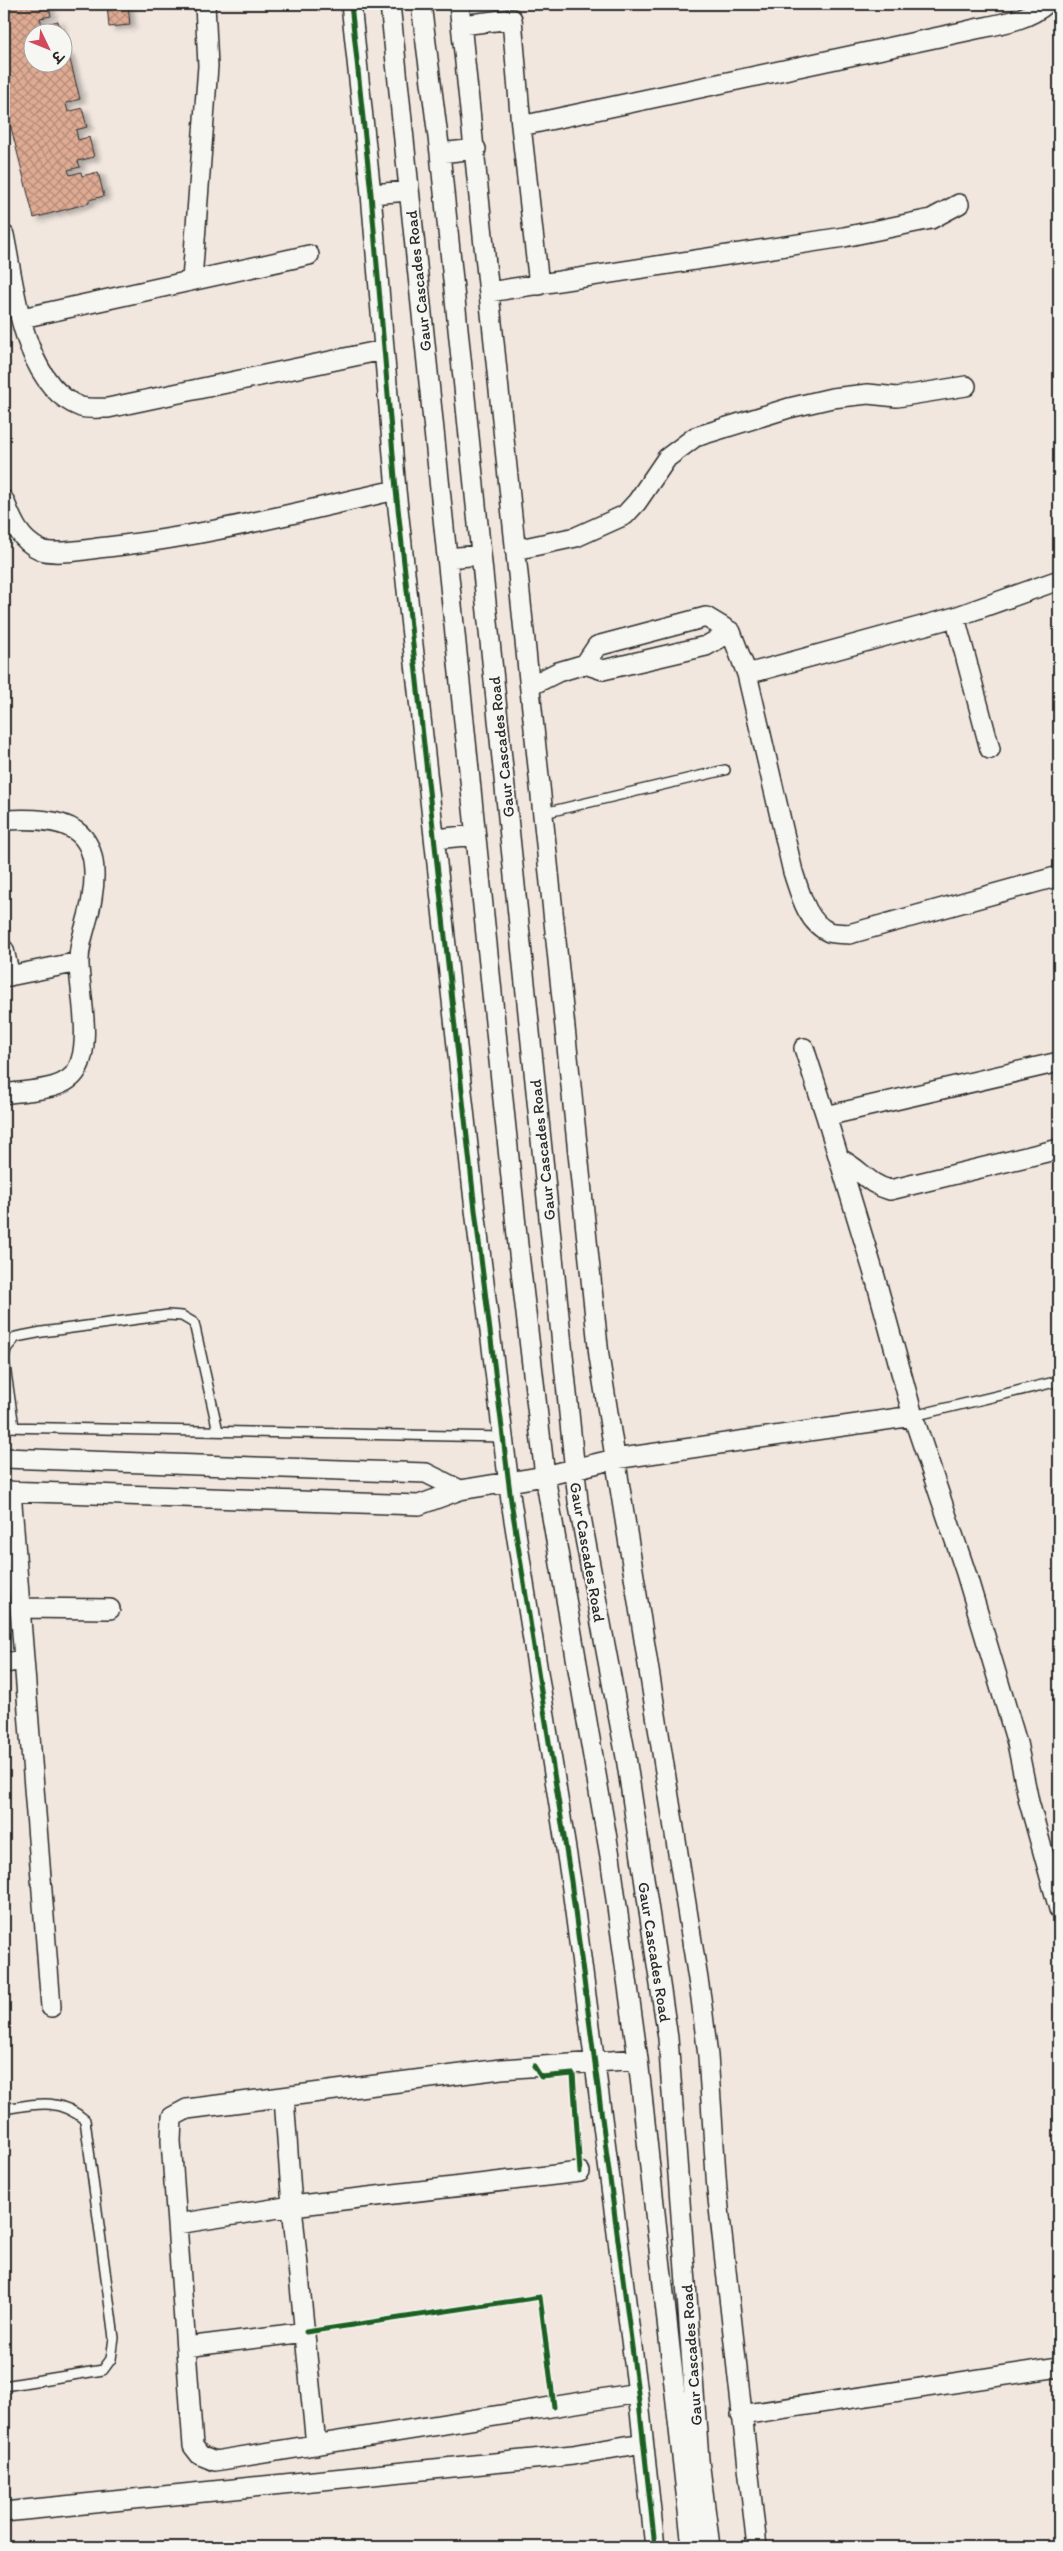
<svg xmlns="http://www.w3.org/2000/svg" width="1063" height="2551" viewBox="0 0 1063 2551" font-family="Itim,'Playpen Sans Deva',sans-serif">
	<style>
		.building { fill: url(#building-cross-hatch); stroke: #2b2b2b; filter: url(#shadow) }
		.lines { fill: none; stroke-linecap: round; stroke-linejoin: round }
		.service-casing { stroke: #2b2b2b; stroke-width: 12 }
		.minor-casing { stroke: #2b2b2b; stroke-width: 22 }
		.service { stroke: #f6f6f2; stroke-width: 9 }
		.minor { stroke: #f6f6f2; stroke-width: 19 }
		.cycleway-casing { stroke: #f6f6f2; stroke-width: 8 }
		.cycleway { stroke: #1b5e20; stroke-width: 5 }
		.labels { text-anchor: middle; stroke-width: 4; stroke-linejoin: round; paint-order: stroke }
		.street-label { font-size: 16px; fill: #2b2b2b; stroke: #f6f6f2 }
	</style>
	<defs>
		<pattern id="building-cross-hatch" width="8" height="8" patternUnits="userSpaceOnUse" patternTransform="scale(1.25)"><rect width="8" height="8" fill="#dfab93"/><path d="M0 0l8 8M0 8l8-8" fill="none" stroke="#b58b78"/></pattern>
		<filter id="shadow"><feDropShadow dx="5.5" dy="3" stdDeviation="2.5" flood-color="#0004"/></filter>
	</defs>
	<rect width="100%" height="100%" fill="#f1e7df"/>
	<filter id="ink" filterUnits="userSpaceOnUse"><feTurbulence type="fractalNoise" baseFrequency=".02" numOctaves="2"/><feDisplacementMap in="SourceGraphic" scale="10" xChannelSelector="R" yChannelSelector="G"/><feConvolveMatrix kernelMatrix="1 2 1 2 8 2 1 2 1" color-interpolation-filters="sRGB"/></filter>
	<g filter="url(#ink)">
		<path class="building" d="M4 4H48L51 16 40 18 42 25 58 21 61 32H32V62H62V53L68 52 80 99 66 103 68 112 82 108 87 127 76 130 78 140 89 137 94 157 78 161 80 167 68 170 70 175 81 172 82 176 98 172 104 196 89 200V203L34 218 7 112 4 113Z
			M107 4H128L130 25 109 27Z"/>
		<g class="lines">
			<defs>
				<path id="service" d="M544 813 725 770
					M913 1416 1059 1381
					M4 1427 503 1437
					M14 1427 4 1359 6 1349 16 1337 42 1332 168 1315 182 1316 194 1323 218 1431
					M4 2109C36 2104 58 2097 85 2120L114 2338 111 2359 103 2370 4 2386"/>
				<path id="minor" d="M351 4 371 194 396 490 475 1210 511 1501 571 1881 638 2393 655 2547
					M390 4 518 1245 545 1476 610 1856 638 2059 692 2547
					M421 4 440 153 578 1501 626 1757 668 2038 699 2460 710 2547
					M459 4 599 1356 701 1998 708 2056 717 2190 757 2547
					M461 25 512 19 521 126 539 285
					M521 126 967 31C992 25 1026 22 1046 4
					M440 153 476 149
					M371 194 409 191
					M4 235C15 288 23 386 81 407 88 409 99 408 108 408L383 350
					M192 280 208 66 205 4
					M489 292 844 237 931 219 959 204
					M22 318 309 255
					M4 500C12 521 20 541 41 550 54 555 84 550 98 548 199 538 297 512 396 490
					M515 550 576 537 625 515 637 502 667 458 695 437 789 408 832 398 868 394 897 397 966 386
					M447 558 481 555
					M585 664 597 646 706 617 731 632 747 674 793 872C800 893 807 923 829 932 835 934 843 933 849 934L1059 876
					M747 674 955 617
					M530 686 558 672 585 664 603 670 706 646 731 632
					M990 749 955 617 1059 580
					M4 820C65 817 104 825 92 898 89 921 78 941 79 965 80 995 92 1043 77 1070 65 1092 26 1090 4 1094
					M435 839 475 835
					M4 950 10 976
					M4 977 79 962
					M804 1048 826 1116
					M1059 1062 826 1116 875 1277 913 1416 966 1573 1017 1743 1029 1802 1059 1909
					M840 1159C861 1169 867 1184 890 1190L1059 1149
					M4 1458 426 1473 460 1490
					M4 1491 419 1505 460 1490 545 1476 615 1459 913 1416
					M11 1491 51 2007
					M20 1608 110 1609
					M4 1663 24 1660
					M638 2059 501 2069 187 2109 172 2117 171 2141 193 2446 200 2455 215 2461 638 2393
					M284 2098 292 2206 316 2445
					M177 2224 292 2206 580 2172
					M186 2347 306 2332
					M741 2415 1059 2367
					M4 2512 573 2455 643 2443"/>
			</defs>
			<use href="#service" class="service-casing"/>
			<use href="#minor" class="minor-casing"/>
			<use href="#service" class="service"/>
			<use href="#minor" class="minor"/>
			<defs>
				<path id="cycleway" d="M351 4 371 194 396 490 475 1210 511 1501 571 1881 638 2393 655 2547
					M534 2066 541 2077 573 2074 580 2172
					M306 2332 540 2297 554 2407"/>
			</defs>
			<use href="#cycleway" class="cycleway-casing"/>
			<use href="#cycleway" class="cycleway"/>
		</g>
	</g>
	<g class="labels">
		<g class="street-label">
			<text transform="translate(418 281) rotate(-96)" y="6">Gaur Cascades Road</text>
			<text transform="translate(501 747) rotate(-96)" y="6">Gaur Cascades Road</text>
			<text transform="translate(542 1150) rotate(-96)" y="6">Gaur Cascades Road</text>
			<text transform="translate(588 1552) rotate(80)" y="6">Gaur Cascades Road</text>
			<text transform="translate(655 1952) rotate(81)" y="6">Gaur Cascades Road</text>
			<text transform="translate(691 2355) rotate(-94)" y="6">Gaur Cascades Road</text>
		</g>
	</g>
	<rect width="1063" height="2551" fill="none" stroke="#f6f6f2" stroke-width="20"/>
	<rect x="10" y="10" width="1043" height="2531" fill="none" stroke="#2b2b2b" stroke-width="2" filter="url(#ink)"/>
	<g transform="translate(48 48) rotate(133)"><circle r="24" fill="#f6f6f2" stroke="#a5a5a2"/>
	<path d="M0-4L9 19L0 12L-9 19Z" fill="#d1495b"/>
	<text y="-8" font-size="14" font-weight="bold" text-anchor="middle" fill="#2b2b2b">उ</text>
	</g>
</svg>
